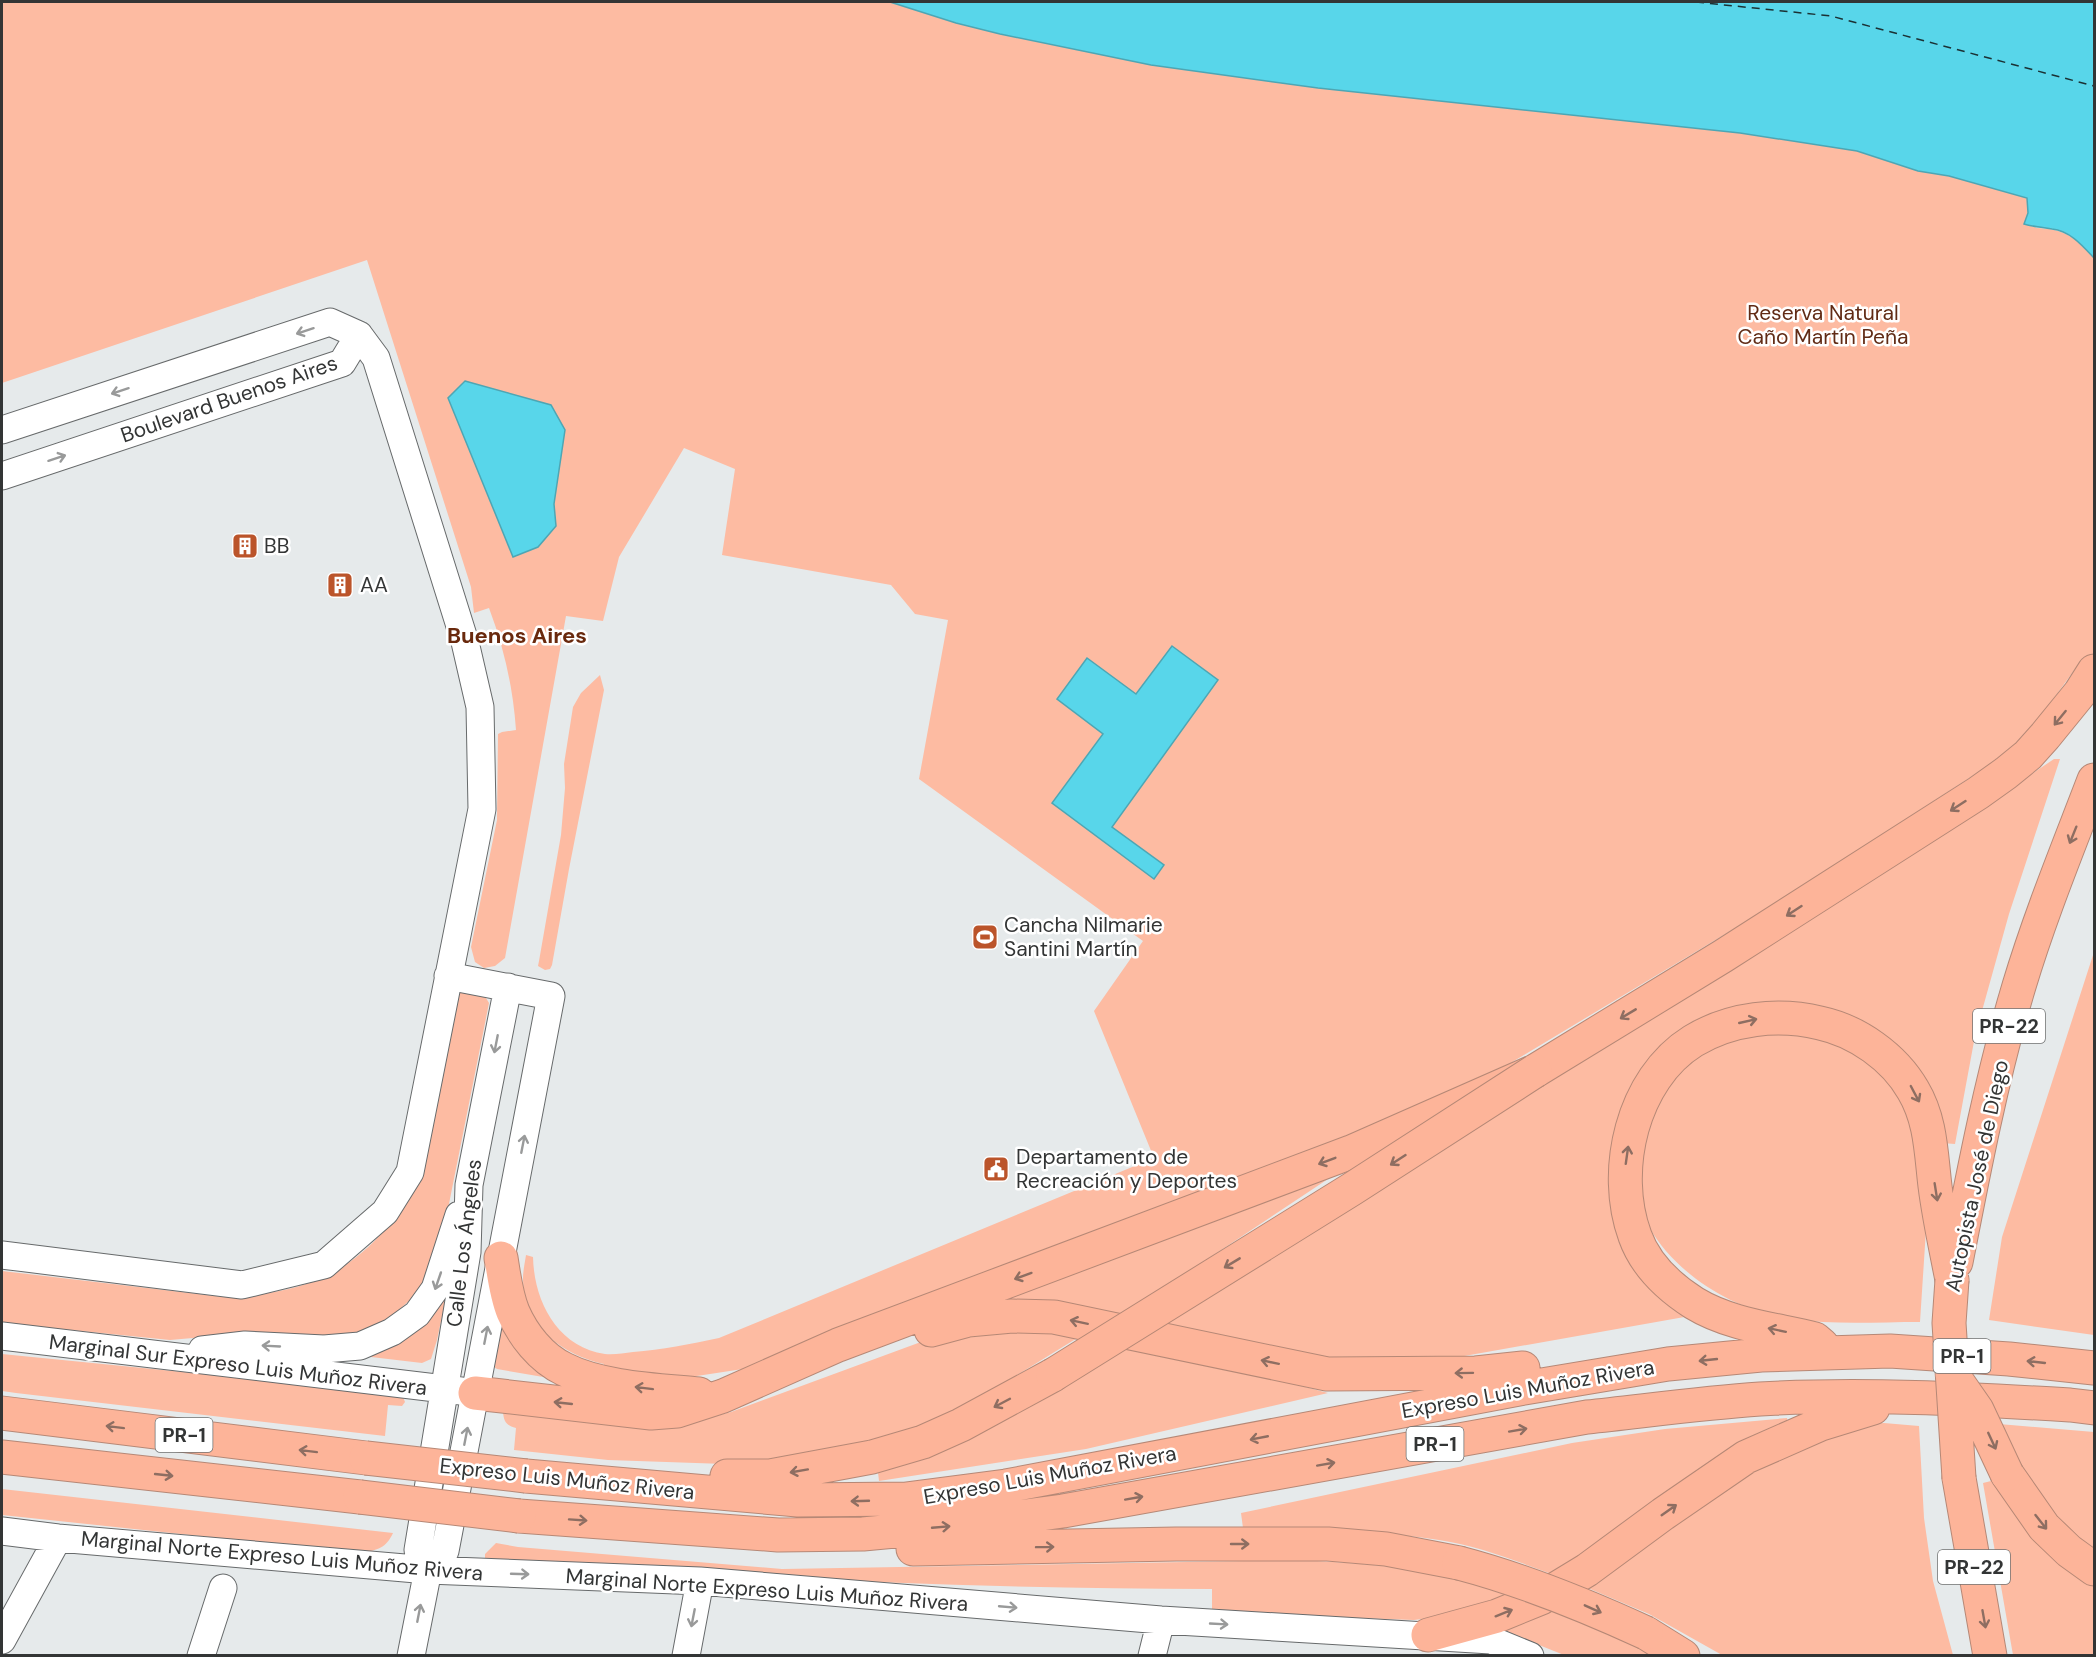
<svg xmlns="http://www.w3.org/2000/svg" width="2096" height="1657" viewBox="0 0 2096 1657" font-family="'DM Sans',sans-serif">
	<style>
		.green { fill: #fdbba2; fill-rule: evenodd }
		.water { fill: #58d6ea; stroke: #4da6b4; stroke-width: 1.5 }
		.lines { fill: none; stroke-linecap: round; stroke-linejoin: round }
		.ferry { stroke: #1b3134; stroke-width: 1.5; stroke-dasharray: 8 6; stroke-linecap: butt }
		.minor-casing { stroke: #676a6b; stroke-width: 29 }
		.highway-casing { stroke: #b68876; stroke-width: 35 }
		.minor { stroke: #fff; stroke-width: 27 }
		.highway { stroke: #fdb499; stroke-width: 33 }
		.highway-bridge-casing { stroke: #b68876; stroke-width: 35; stroke-linecap: butt }
		.highway-bridge { stroke: #fdb499; stroke-width: 33 }
		.oneway { stroke: #999a9a }
		.oneway2 { stroke: #8e6e62 }
		.labels { text-anchor: middle; stroke-width: 5; stroke-linejoin: round; paint-order: stroke }
		.shield { fill: #fff; stroke: #707272; stroke-width: 1.5 }
		.shield-label { font-size: 20px; font-weight: bold; fill: #333535 }
		.park-label { font-size: 21px; fill: #612b15; stroke: #fff }
		.street-label { font-size: 21px; fill: #333535; stroke: #fff }
		.poi-label { font-size: 21px; fill: #333535; stroke: #fff; text-anchor: start }
		.neighbourhood-label { font-size: 22px; font-weight: bold; fill: #69290d; stroke: #fff }
	</style>
	<rect width="100%" height="100%" fill="#e6eaeb"/>
	<path class="green" d="M2 2H890L956 23 1000 34 1151 65 1318 88 1740 133 1857 151 1918 171 1949 176 2027 198 2028 213 2036 228C2066 229 2074 237 2094 258V685L2075 669 2044 712 2005 755 1762 912 1494 1073 1369 1131 756 1367 664 1381 603 1376 604 1364C563 1355 522 1326 523 1278 523 1271 525 1262 526 1255L533 1257C534 1301 557 1347 605 1354 614 1355 624 1353 633 1352 662 1350 690 1344 719 1338L1154 1158 1094 1011 1143 941 919 779 948 620 915 614 891 585 722 555 735 469 684 448 619 557 603 621 566 616 505 958 495 966 484 968 475 962 471 947 497 820 498 734 502 732 516 730C513 687 504 648 489 608L474 613 471 587 367 260 2 383ZM448 398 554 504 556 526 513 557Z
		M600 675 604 690 569 869 552 965 550 969 545 970 538 966 539 961 561 835 565 788 564 764 573 707 581 693Z
		M2054 759H2060L2009 914 1975 1036 1955 1144 1942 1143 1928 1199 1920 1322C1877 1322 1833 1325 1791 1319 1736 1311 1677 1276 1649 1227L1613 1216 1690 1316 1397 1368 1355 1370 1156 1326 1957 824Z
		M2094 952V1335L1989 1320 2002 1237Z
		M463 989 483 993 489 1003 441 1244 419 1292 383 1324 362 1333 329 1336H296L262 1332 170 1340 2 1323V1271L224 1297C293 1294 342 1281 388 1226L457 995Z
		M1328 1179 1122 1316 985 1307 1033 1283Z
		M443 1300 445 1302 437 1340 431 1359 422 1363 371 1357 372 1353Z
		M499 1311 555 1379 497 1369 494 1367Z
		M948 1332H1087L946 1419 901 1438 754 1465 608 1460 514 1450 516 1428C506 1425 504 1422 503 1412L697 1421 731 1412Z
		M1133 1341 1328 1393 1086 1449 879 1481 877 1464Z
		M2 1354 274 1381 403 1397 405 1402 402 1406 388 1405 385 1436 16 1393 2 1391Z
		M1787 1418 1788 1425 1557 1576C1518 1562 1480 1546 1439 1540 1374 1530 1308 1530 1243 1528L1241 1513 1572 1443 1665 1429Z
		M1884 1423 1919 1426 1924 1518 1933 1581 1953 1655H1722L1649 1614 1583 1586 1738 1474 1853 1425Z
		M1999 1424 2094 1432V1551L2064 1528 2013 1460Z
		M1995 1480 2094 1581V1655H2013L1983 1483Z
		M2 1489 393 1533C386 1548 378 1550 361 1553L2 1515Z
		M496 1543 518 1547 782 1569 1301 1560C1356 1563 1409 1566 1461 1579 1479 1583 1497 1591 1514 1596L1446 1616 1414 1620 1212 1613V1589C969 1589 727 1577 485 1561V1554Z
		M1543 1607 1632 1642 1656 1655H1564L1497 1628Z"/>
	<path class="water" d="M890 2H2094V258C2082 245 2070 231 2052 229 2042 227 2034 227 2024 224L2028 213 2027 198 1949 176 1918 171 1857 151 1740 133 1318 88 1151 65 1000 34 956 23Z
		M465 381 551 405 565 430 554 504 556 526 538 547 513 557 448 398Z
		M1172 646 1218 680 1112 827 1164 865 1154 879 1052 803 1103 734 1057 699 1087 658 1136 694Z"/>
	<g class="lines">
		<path class="ferry" d="M1696 2 1831 16 2094 86"/>
		<defs>
			<path id="minor" d="M2 430 330 322 359 335 376 358 465 642 480 707 482 809 410 1172 385 1212 324 1265 242 1285 2 1255
				M2 476 342 363 359 335
				M2 1336 461 1391
				M202 1350 245 1345 324 1349 360 1346 392 1332 417 1314 435 1289 459 1215
				M2 1531 58 1538 428 1570 700 1581 1161 1620 1491 1640 1530 1656
				M428 1570 418 1550 467 1252 469 1185 508 987
				M2 1640 58 1538
				M201 1656 223 1588
				M411 1656 428 1570 445 1551 551 996 448 976
				M686 1656 700 1581
				M1152 1656 1161 1620"/>
			<path id="highway" d="M501 1258C504 1276 506 1295 513 1312 523 1335 541 1358 564 1369 601 1388 658 1390 699 1394
				M1956 1262C1974 1169 1992 1076 2019 986 2040 916 2068 848 2094 780
				M931 1330 968 1320 1012 1316 1054 1317 1327 1374 1476 1373 1523 1368
				M1822 1345 1815 1339C1775 1329 1730 1325 1694 1303 1669 1287 1645 1264 1635 1236 1611 1171 1632 1079 1693 1041 1731 1018 1778 1013 1820 1023 1857 1031 1894 1057 1913 1090 1931 1120 1931 1153 1935 1186 1939 1218 1946 1249 1952 1280
				M475 1393 651 1413 677 1411 723 1396 838 1345 1351 1152 1535 1071 1723 956 1978 793 2006 773 2028 755 2045 736 2080 693 2094 671
				M2 1413 366 1458
				M2 1457 360 1497
				M2007 1474 2044 1527 2069 1551 2094 1569
				M526 1476 798 1500 906 1499 1006 1486 1524 1388 1668 1364 1761 1355 1890 1351 2009 1359 2094 1368
				M727 1476H770L872 1457 923 1442 961 1425 1053 1375
				M1959 1478 1990 1656
				M519 1516 778 1535 863 1534 959 1525 1063 1511 1587 1417C1644 1411 1702 1403 1760 1399 1863 1393 1967 1399 2070 1405L2094 1408
				M913 1549 1176 1544H1328L1386 1549 1459 1563
				M1646 1633 1683 1656
				M1428 1635 1497 1616 1541 1598 1587 1570 1663 1514 1746 1457 1821 1424 1873 1408"/>
		</defs>
		<use href="#minor" class="minor-casing"/>
		<use href="#highway" class="highway-casing"/>
		<use href="#minor" class="minor"/>
		<use href="#highway" class="highway"/>
		<defs>
			<path id="highway-bridge" d="M1952 1280 1949 1323 1959 1478
				M1952 1374 1977 1410 2007 1474
				M1053 1375 1352 1189 1535 1071
				M366 1458 526 1476
				M360 1497 519 1516
				M1459 1563C1524 1580 1585 1605 1646 1633"/>
		</defs>
		<use href="#highway-bridge" class="highway-bridge-casing"/>
		<use href="#highway-bridge" class="highway-bridge"/>
	</g>
	<defs><path id="oneway-shaft" d="M-6 0H5M1.5-3L5.5 0L1.5 3" fill="none" stroke-width="1.6" stroke-linecap="round" stroke-linejoin="round" transform="scale(1.5)"/></defs>
	<g class="oneway">
		<use href="#oneway-shaft" transform="translate(305 331) rotate(162)"/>
		<use href="#oneway-shaft" transform="translate(120 391) rotate(162)"/>
		<use href="#oneway-shaft" transform="translate(57 458) rotate(-18)"/>
		<use href="#oneway-shaft" transform="translate(496 1044) rotate(101)"/>
		<use href="#oneway-shaft" transform="translate(523 1144) rotate(-79)"/>
		<use href="#oneway-shaft" transform="translate(438 1281) rotate(109)"/>
		<use href="#oneway-shaft" transform="translate(486 1335) rotate(-79)"/>
		<use href="#oneway-shaft" transform="translate(271 1346) rotate(-177)"/>
		<use href="#oneway-shaft" transform="translate(466 1436) rotate(-79)"/>
		<use href="#oneway-shaft" transform="translate(520 1574) rotate(2)"/>
		<use href="#oneway-shaft" transform="translate(1008 1607) rotate(5)"/>
		<use href="#oneway-shaft" transform="translate(419 1613) rotate(-79)"/>
		<use href="#oneway-shaft" transform="translate(693 1618) rotate(101)"/>
		<use href="#oneway-shaft" transform="translate(1219 1624) rotate(3)"/>
	</g>
	<g class="oneway2">
		<use href="#oneway-shaft" transform="translate(2060 718) rotate(129)"/>
		<use href="#oneway-shaft" transform="translate(1958 806) rotate(147)"/>
		<use href="#oneway-shaft" transform="translate(2073 835) rotate(112)"/>
		<use href="#oneway-shaft" transform="translate(1794 911) rotate(147)"/>
		<use href="#oneway-shaft" transform="translate(1628 1014) rotate(149)"/>
		<use href="#oneway-shaft" transform="translate(1748 1021) rotate(-13)"/>
		<use href="#oneway-shaft" transform="translate(1915 1094) rotate(62)"/>
		<use href="#oneway-shaft" transform="translate(1627 1155) rotate(-82)"/>
		<use href="#oneway-shaft" transform="translate(1398 1160) rotate(147)"/>
		<use href="#oneway-shaft" transform="translate(1327 1161) rotate(159)"/>
		<use href="#oneway-shaft" transform="translate(1936 1192) rotate(81)"/>
		<use href="#oneway-shaft" transform="translate(1232 1263) rotate(149)"/>
		<use href="#oneway-shaft" transform="translate(1023 1276) rotate(160)"/>
		<use href="#oneway-shaft" transform="translate(1079 1322) rotate(-168)"/>
		<use href="#oneway-shaft" transform="translate(1777 1330) rotate(-168)"/>
		<use href="#oneway-shaft" transform="translate(1708 1360) rotate(174)"/>
		<use href="#oneway-shaft" transform="translate(1270 1362) rotate(-168)"/>
		<use href="#oneway-shaft" transform="translate(2036 1362) rotate(-174)"/>
		<use href="#oneway-shaft" transform="translate(1464 1373) rotate(179)"/>
		<use href="#oneway-shaft" transform="translate(644 1388) rotate(-173)"/>
		<use href="#oneway-shaft" transform="translate(563 1403) rotate(-174)"/>
		<use href="#oneway-shaft" transform="translate(1002 1403) rotate(152)"/>
		<use href="#oneway-shaft" transform="translate(115 1427) rotate(-173)"/>
		<use href="#oneway-shaft" transform="translate(1518 1430) rotate(-10)"/>
		<use href="#oneway-shaft" transform="translate(1259 1438) rotate(169)"/>
		<use href="#oneway-shaft" transform="translate(1992 1441) rotate(65)"/>
		<use href="#oneway-shaft" transform="translate(308 1451) rotate(-173)"/>
		<use href="#oneway-shaft" transform="translate(1326 1464) rotate(-10)"/>
		<use href="#oneway-shaft" transform="translate(799 1471) rotate(170)"/>
		<use href="#oneway-shaft" transform="translate(164 1475) rotate(6)"/>
		<use href="#oneway-shaft" transform="translate(1134 1498) rotate(-10)"/>
		<use href="#oneway-shaft" transform="translate(860 1501) rotate(178)"/>
		<use href="#oneway-shaft" transform="translate(1669 1510) rotate(-35)"/>
		<use href="#oneway-shaft" transform="translate(578 1520) rotate(4)"/>
		<use href="#oneway-shaft" transform="translate(2041 1522) rotate(52)"/>
		<use href="#oneway-shaft" transform="translate(941 1527) rotate(-5)"/>
		<use href="#oneway-shaft" transform="translate(1240 1544)"/>
		<use href="#oneway-shaft" transform="translate(1045 1547) rotate(-1)"/>
		<use href="#oneway-shaft" transform="translate(1593 1609) rotate(24)"/>
		<use href="#oneway-shaft" transform="translate(1504 1613) rotate(-22)"/>
		<use href="#oneway-shaft" transform="translate(1984 1619) rotate(80)"/>
	</g>
	<defs>
		<symbol id="building-square" viewBox="-11 -11 22 22"><rect x="-9" y="-9" width="18" height="18" rx="4" fill="#bb542a" stroke="#fff"/><path d="M-4-6H4V6H1V3H-1V6H-4ZM-2.5-4.3h1.7v1.8h-1.7ZM.8-4.3h1.7v1.8H.8ZM-2.5-1h1.7V.8h-1.7ZM.8-1h1.7V.8H.8Z" fill="#fff"/></symbol>
		<symbol id="stadium-square" viewBox="-11 -11 22 22"><rect x="-9" y="-9" width="18" height="18" rx="4" fill="#bb542a" stroke="#fff"/><path d="M0-5a6.5 5 0 1 0 0 10a6.5 5 0 1 0 0-10ZM-3.5-1.8h7v3.6h-7Z" fill="#fff"/></symbol>
		<symbol id="civic-square" viewBox="-11 -11 22 22"><rect x="-9" y="-9" width="18" height="18" rx="4" fill="#bb542a" stroke="#fff"/><path d="M-.6-6.5H3V-4.5H.6V-3L4-1V1h2V6H-6V1h2V-1L-.6-3ZM-1.2 2.5V6h2.4V2.5Z" fill="#fff"/></symbol>
	</defs>
	<g fill-rule="evenodd">
		<use href="#building-square" x="230" y="531" width="30" height="30"/>
		<use href="#building-square" x="325" y="570" width="30" height="30"/>
		<use href="#stadium-square" x="970" y="922" width="30" height="30"/>
		<use href="#civic-square" x="981" y="1154" width="30" height="30"/>
	</g>
	<g class="labels">
		<g class="shield">
			<rect x="1973" y="1009" width="72" height="34" rx="4.5"/>
			<rect x="1933.5" y="1339" width="57" height="34" rx="4.5"/>
			<rect x="155.5" y="1418" width="57" height="34" rx="4.5"/>
			<rect x="1406.5" y="1427" width="57" height="34" rx="4.5"/>
			<rect x="1938" y="1550" width="72" height="34" rx="4.5"/>
		</g>
		<g class="shield-label">
			<text x="2009" y="1033">PR-22</text>
			<text x="1962" y="1363">PR-1</text>
			<text x="184" y="1442">PR-1</text>
			<text x="1435" y="1451">PR-1</text>
			<text x="1974" y="1574">PR-22</text>
		</g>
		<g class="park-label">
			<text x="1823" y="320">Reserva Natural<tspan x="1823" dy="24">Caño Martín Peña</tspan></text>
		</g>
		<g class="street-label">
			<text transform="translate(229 399) rotate(-19)" y="7">Boulevard Buenos Aires</text>
			<text transform="translate(1977 1176) rotate(-78)" y="7">Autopista José de Diego</text>
			<text transform="translate(464 1243) rotate(-83)" y="7">Calle Los Ángeles</text>
			<text transform="translate(238 1365) rotate(7)" y="7">Marginal Sur Expreso Luis Muñoz Rivera</text>
			<text transform="translate(1528 1389) rotate(-10)" y="7">Expreso Luis Muñoz Rivera</text>
			<text transform="translate(1050 1475) rotate(-10)" y="7">Expreso Luis Muñoz Rivera</text>
			<text transform="translate(567 1479) rotate(6)" y="7">Expreso Luis Muñoz Rivera</text>
			<text transform="translate(282 1556) rotate(5)" y="7">Marginal Norte Expreso Luis Muñoz Rivera</text>
			<text transform="translate(767 1590) rotate(4)" y="7">Marginal Norte Expreso Luis Muñoz Rivera</text>
		</g>
		<g class="poi-label">
			<text x="264" y="553">BB</text>
			<text x="360" y="592">AA</text>
			<text x="1004" y="932">Cancha Nilmarie<tspan x="1004" dy="24">Santini Martín</tspan></text>
			<text x="1016" y="1164">Departamento de<tspan x="1016" dy="24">Recreación y Deportes</tspan></text>
		</g>
		<g class="neighbourhood-label">
			<text x="517" y="643">Buenos Aires</text>
		</g>
	</g>
	<rect width="2096" height="1657" fill="none" stroke="#333535" stroke-width="6"/>
</svg>
